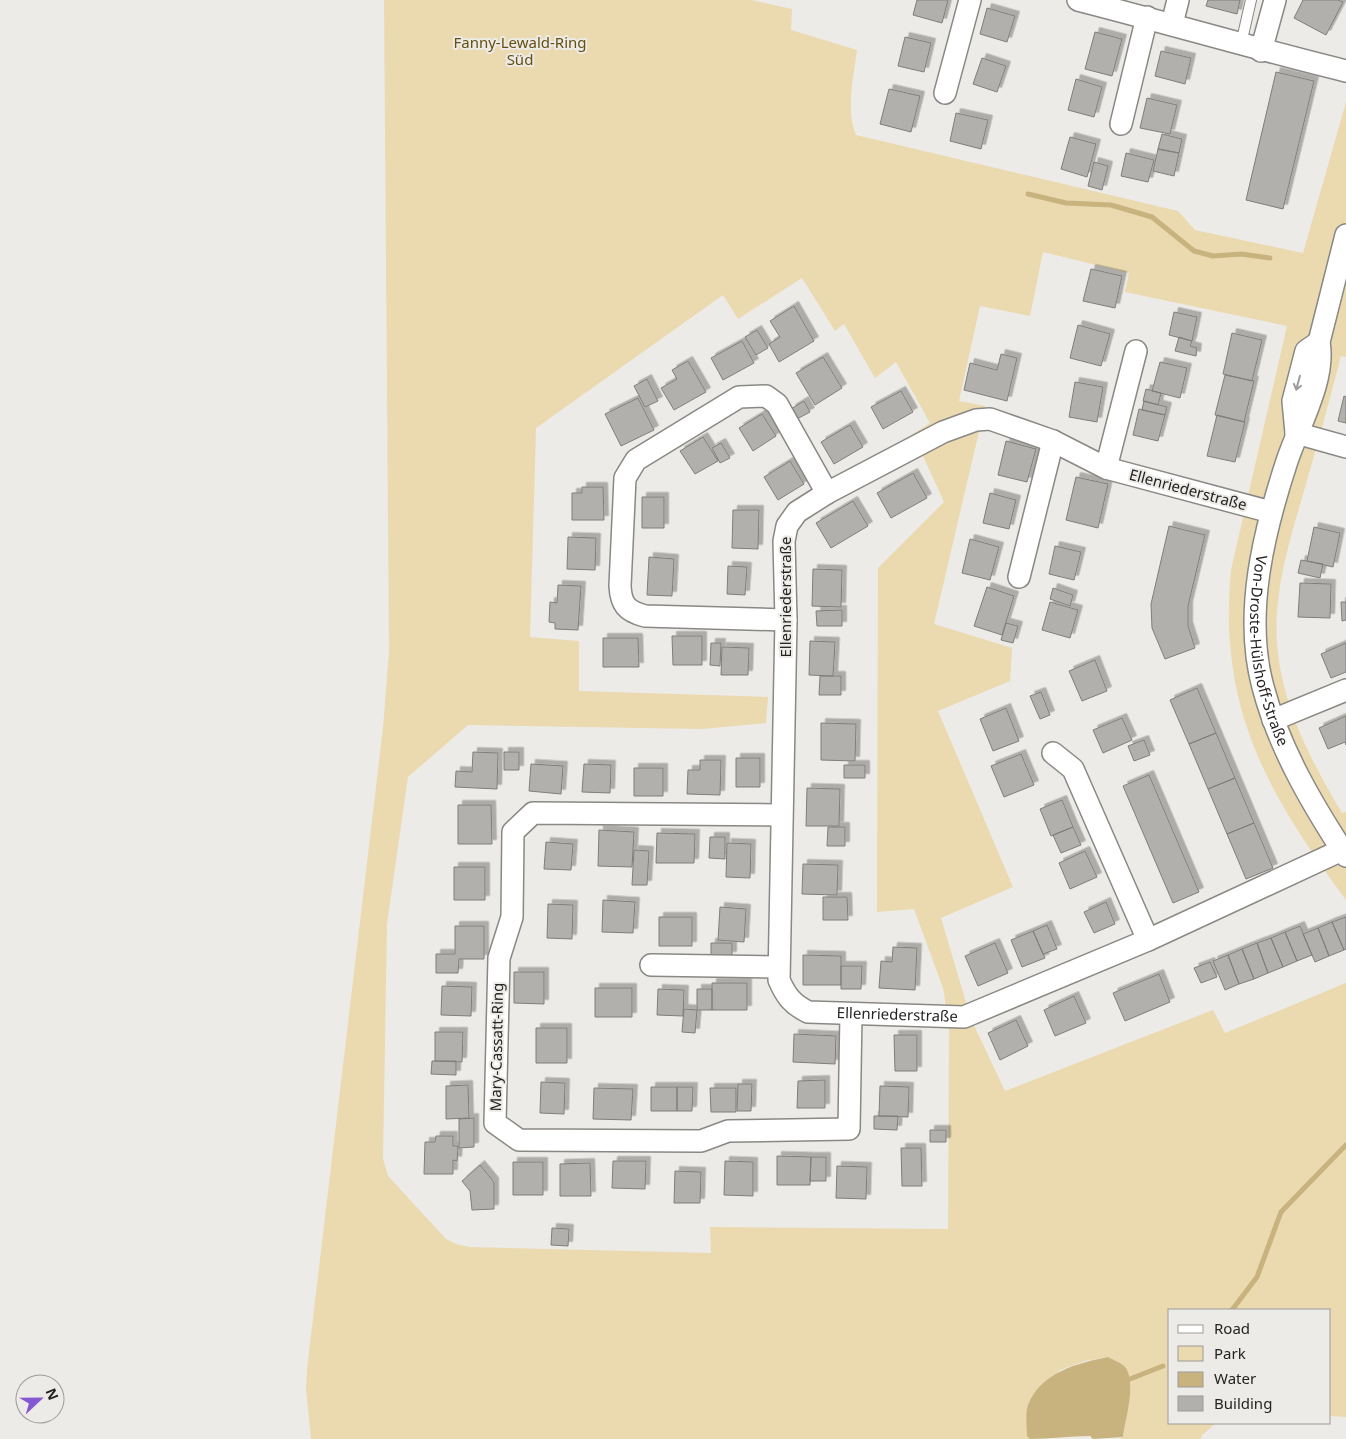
<svg xmlns="http://www.w3.org/2000/svg" width="1346" height="1439" viewBox="0 0 1346 1439" font-family="'Noto Sans',sans-serif">
	<style>
		.green { fill: #ebd9af; fill-rule: evenodd }
		.water { fill: #c8b37f }
		.lines { fill: none; stroke-linecap: round; stroke-linejoin: round }
		.stream { stroke: #c8b37f; stroke-width: 5 }
		.building { fill: #b1b0ac; stroke: #7f7e7a; filter: url(#shadow) }
		.service-casing { stroke: #8a8884; stroke-width: 12 }
		.minor-casing { stroke: #8a8884; stroke-width: 24 }
		.service { stroke: #fff; stroke-width: 10 }
		.minor { stroke: #fff; stroke-width: 21 }
		.oneway { stroke: #9c9c9c }
		.labels { text-anchor: middle; stroke-width: 4; stroke-linejoin: round; paint-order: stroke }
		.park-label { font-size: 15px; fill: #654f10; stroke: #edebe7 }
		.street-label { font-size: 15px; fill: #242322; stroke: #edebe7 }
	</style>
	<defs>
		<filter id="shadow"><feDropShadow dx="4.5" dy="-4.5" stdDeviation="0" flood-color="#0004"/></filter>
	</defs>
	<rect width="100%" height="100%" fill="#edebe7"/>
	<path class="green" d="M384 0H751L792 9 791 30 857 50C854 77 845 109 856 135L1178 211 1195 230 1303 253 1346 102V357L1341 356C1330 399 1318 442 1306 484 1291 536 1273 590 1277 644 1282 706 1311 761 1342 813L1346 812V900C1267 792 1218 709 1231 570L1287 326 1125 292 1129 273 1043 252 1030 316 980 306 959 401 985 406 934 624 1012 648 1010 681 938 711 1013 887 941 918 971 1019 1005 1091 1213 1010 1225 1033 1346 983V1417L1330 1416V1310H1170V1423H1216L1202 1435 1201 1439H1119L1123 1437 1127 1408 1108 1357 1085 1361 1060 1370 1027 1435 1030 1439H311L306 1389 307 1369 383 728 389 651ZM802 278 835 331 844 324 875 378 896 362 930 423 913 434 944 502 878 568 877 912 914 909 943 988 949 1025 948 1229 710 1227 711 1253 469 1247 456 1244 446 1239 388 1176 383 1159 387 924 408 777 468 725 702 729 766 723 768 697 579 691V641L530 637 536 428 723 295 738 319Z"/>
	<path class="water" d="M1108 1357C1113 1360 1122 1363 1125 1367 1137 1382 1125 1420 1123 1437L1093 1439 1090 1436C1070 1436 1050 1439 1030 1439L1027 1436C1027 1426 1025 1413 1028 1405 1041 1372 1078 1363 1108 1357Z"/>
	<g class="lines">
		<path class="stream" d="M1028 194 1066 203 1111 205 1152 217 1194 251 1213 256 1241 254 1270 258
			M1232 1310 1257 1277 1281 1212 1346 1145
			M1130 1379 1163 1366"/>
	</g>
	<path class="building" d="M917 0H948L942 23 913 15Z
		M1208 0H1240L1237 14 1206 6Z
		M1303 0H1338L1343 2 1326 35 1294 18Z
		M987 8 1015 16 1007 42 980 34Z
		M1095 32 1122 39 1112 76 1085 69Z
		M905 37 931 43 924 72 898 66Z
		M1161 51 1191 58 1185 84 1155 76Z
		M982 58 1006 66 997 92 973 84Z
		M1276 72 1314 81 1283 209 1246 200Z
		M1076 79 1102 87 1094 117 1068 110Z
		M889 89 920 96 911 132 880 124Z
		M1147 98 1177 105 1170 134 1140 128Z
		M956 113 988 120 981 149 950 141Z
		M1162 134 1182 139 1179 153 1158 149Z
		M1070 137 1096 144 1087 177 1061 169Z
		M1158 149 1179 153 1174 176 1153 171Z
		M1126 153 1154 160 1148 182 1121 176Z
		M1094 162 1108 166 1102 190 1088 186Z
		M1091 269 1122 276 1115 308 1083 301Z
		M794 306 814 341 779 362 769 344 780 337 770 321Z
		M1174 312 1197 317 1192 341 1169 335Z
		M1078 325 1110 334 1101 366 1070 358Z
		M757 330 768 348 756 355 745 337Z
		M1232 333 1262 340 1252 381 1223 374Z
		M1179 337 1192 341 1190 346 1197 348 1196 356 1175 351Z
		M742 341 754 363 723 380 711 358Z
		M1001 354 1017 358 1007 401 964 390 970 363 997 370Z
		M823 357 842 388 815 405 796 373Z
		M688 361 706 392 674 410 661 388 677 379 672 370Z
		M1160 362 1187 368 1180 398 1152 391Z
		M1225 375 1254 381 1244 422 1215 415Z
		M647 379 658 401 645 407 634 386Z
		M1075 382 1103 387 1097 422 1069 417Z
		M1146 389 1161 393 1158 405 1143 401Z
		M901 391 913 412 883 429 871 407Z
		M1344 396 1346 397V423L1338 421Z
		M638 398 654 430 621 446 605 414Z
		M804 401 810 412 797 419 791 409Z
		M1144 401 1167 407 1165 415 1142 410Z
		M1139 409 1165 415 1158 441 1133 435Z
		M762 414 776 436 753 451 739 428Z
		M1217 415 1245 422 1235 462 1207 456Z
		M850 425 863 447 834 464 821 442Z
		M703 437 718 461 695 474 680 451Z
		M1006 441 1036 449 1027 482 998 475Z
		M721 443 730 458 720 463 712 448Z
		M790 461 804 484 778 500 764 477Z
		M913 473 927 498 891 518 877 493Z
		M1076 477 1108 484 1098 528 1066 520Z
		M582 487H603L604 520H572V493H582Z
		M990 493 1016 500 1009 529 983 523Z
		M642 497H664V528H642Z
		M853 501 868 526 831 548 816 523Z
		M733 510H759L758 549 732 548Z
		M1169 526 1205 535 1188 606V626L1195 648 1165 659 1152 628 1151 604Z
		M1314 527 1340 533 1333 567 1307 561Z
		M568 537 596 538 595 570 567 569Z
		M970 539 999 547 990 580 962 573Z
		M1055 546 1081 552 1074 580 1049 574Z
		M649 557 674 559 672 596 647 595Z
		M1301 560 1323 564 1320 578 1298 573Z
		M728 566 747 567 745 595 727 594Z
		M813 569 842 570 841 607 812 606Z
		M1300 583 1331 584 1330 618 1298 617Z
		M558 585 581 586 578 630 555 629V623L549 622 550 602 557 603Z
		M987 587 1014 596 1002 635 974 626Z
		M1053 588 1073 595 1070 606 1050 599Z
		M1050 602 1078 610 1070 638 1042 630Z
		M1341 602H1346V620L1342 621Z
		M842 610V626H817L816 611Z
		M1006 623 1018 626 1013 643 1001 640Z
		M672 636H702V665H673Z
		M603 638H638L639 667H603Z
		M810 641 835 642 833 676 809 675Z
		M711 643H721L720 666 710 665Z
		M1346 643V672L1331 678 1321 654Z
		M722 647 749 648 748 675H721Z
		M1095 660 1107 691 1082 701 1069 671Z
		M820 676H841V695H819Z
		M1197 688 1216 733 1189 744 1170 700Z
		M1041 692 1050 715 1040 719 1030 696Z
		M1006 708 1019 741 993 751 980 719Z
		M1346 716V745L1345 742 1328 749 1319 728Z
		M1122 718 1132 740 1103 753 1093 730Z
		M821 723 856 724 855 761 821 760Z
		M1216 733 1235 778 1208 789 1189 744Z
		M1144 740 1150 755 1134 761 1128 746Z
		M473 752 498 753 497 789 455 787 456 771 472 772Z
		M504 752H519V770H504Z
		M1021 754 1034 785 1004 797 991 766Z
		M736 758H760V787H736Z
		M700 760H721L720 795 687 794 688 770H700Z
		M531 764 563 766 561 794 529 791Z
		M584 764 611 765 610 793 582 792Z
		M844 765H865V778H844Z
		M634 768H663V796H634Z
		M1149 775 1199 892 1173 903 1123 786Z
		M1235 778 1254 823 1227 834 1208 789Z
		M807 788 840 789 839 826H806Z
		M1062 800 1073 827 1051 836 1040 809Z
		M458 805H491L492 844H458Z
		M1254 823 1273 868 1246 879 1227 834Z
		M828 827H845V846H827Z
		M1073 827 1081 845 1061 853 1053 835Z
		M599 830 634 832 632 867 598 866Z
		M657 833 695 834 694 863H656Z
		M710 837H725V859L709 858Z
		M546 842 573 844 571 870 544 869Z
		M727 843 751 844 750 878 726 877Z
		M634 850 649 851 647 885H632Z
		M1085 851 1097 877 1070 889 1059 863Z
		M803 864 838 865 837 895 802 894Z
		M454 867H485V900H454Z
		M823 897H847L848 920H823Z
		M603 900 635 902 633 933 602 932Z
		M1106 902 1115 924 1094 933 1084 912Z
		M548 904 573 905 572 939 547 938Z
		M720 907 746 909 744 942 718 940Z
		M659 917H692V946H659Z
		M1346 917V949L1344 950 1332 922Z
		M1332 922 1344 950 1329 956 1318 928Z
		M1047 925 1057 949 1043 954 1033 931Z
		M455 926H484V959H459L458 973H436V954H455Z
		M1300 926 1312 955 1297 961 1285 932Z
		M1318 928 1329 956 1315 962 1303 934Z
		M1033 931 1045 958 1022 967 1011 940Z
		M1285 932 1297 961 1283 967 1271 938Z
		M1271 938 1283 967 1268 973 1257 943Z
		M711 943H732V956H711Z
		M995 943 1008 973 978 986 965 956Z
		M1257 943 1268 973 1254 979 1242 949Z
		M893 947 917 948 915 990 879 988 881 961 892 962Z
		M1242 949 1254 979 1239 984 1228 955Z
		M803 955 841 956V985H803Z
		M1228 955 1239 984 1225 990 1213 961Z
		M1210 962 1217 977 1201 983 1194 968Z
		M841 966H862L861 989H841Z
		M514 972H544V1004L514 1003Z
		M1159 974 1170 1002 1125 1021 1113 993Z
		M712 983H747V1010H712Z
		M442 986 472 987 471 1016 441 1015Z
		M595 988H632V1017H595Z
		M658 989 684 990 683 1016 657 1015Z
		M697 989H712V1010H697Z
		M1074 996 1086 1023 1055 1036 1044 1010Z
		M684 1009 697 1010 695 1033 682 1032Z
		M1016 1020 1028 1046 1000 1060 988 1033Z
		M536 1028H567V1063H536Z
		M435 1032H463L462 1062 435 1061Z
		M794 1034 836 1036 835 1064 793 1062Z
		M894 1035H917V1071H895Z
		M432 1061H456V1075L431 1074Z
		M825 1080V1108H797L798 1081Z
		M541 1082 565 1083 564 1114 540 1113Z
		M738 1084H752L751 1111H737Z
		M468 1085 469 1118 446 1119V1086Z
		M880 1086 909 1087 908 1117 879 1116Z
		M651 1087H677V1111H651Z
		M677 1087H693L692 1111H677Z
		M594 1088 633 1089 631 1120 593 1119Z
		M710 1088H736V1112H711Z
		M874 1116H898L897 1130 874 1129Z
		M474 1118V1147L459 1148V1119Z
		M930 1130H946V1142H930Z
		M436 1136H453V1146H458L457 1161 453 1160V1174H424L425 1142H435Z
		M901 1148H921L922 1186H902Z
		M777 1156 811 1157 810 1185H777Z
		M811 1157H826V1181H810Z
		M613 1161H646L645 1189 612 1188Z
		M725 1161 753 1162V1196L724 1195Z
		M513 1162H543V1195H513Z
		M590 1163 591 1196H560V1164Z
		M480 1165 494 1182V1209L472 1210 470 1191 462 1181Z
		M837 1166 867 1167 866 1199 836 1198Z
		M675 1171 701 1172 700 1203H674Z
		M552 1228 569 1229 568 1246 551 1245Z"/>
	<g class="lines">
		<defs>
			<path id="service" d="M1241 44 1251 0"/>
			<g id="minor">
				<path d="M1078 0C1168 23 1256 49 1346 71"/>
				<path d="M1172 24 1178 0"/>
				<path d="M1261 51 1275 0"/>
				<path d="M945 93 970 0"/>
				<path d="M1121 124 1147 17"/>
				<path id="s1" d="M1346 235 1319 342C1326 379 1299 425 1287 461 1264 531 1243 614 1263 687 1279 748 1312 804 1346 856"/>
				<path d="M1296 433 1293 401 1306 351 1319 342"/>
				<path d="M1296 433 1346 447"/>
				<path d="M1106 468 1136 351"/>
				<path id="s2" d="M1271 512 1106 468 1053 441 990 419 976 420 943 432 827 493 797 512 787 526 784 541 786 620 779 980C786 996 792 1004 808 1012L964 1017 1148 940 1342 850"/>
				<path d="M1019 577 1053 441"/>
				<path d="M786 620 645 616C626 611 621 604 620 586L625 478 636 460 739 397 766 396 777 404 827 493"/>
				<path d="M1273 720 1346 690"/>
				<path d="M1053 753 1073 769 1148 940"/>
				<path d="M781 815 533 813 513 832 512 917 499 958 495 1123 519 1140 701 1141 728 1131 849 1129 851 1014"/>
				<path d="M651 965 778 967"/>
			</g>
		</defs>
		<use href="#service" class="service-casing"/>
		<use href="#minor" class="minor-casing"/>
		<use href="#service" class="service"/>
		<use href="#minor" class="minor"/>
	</g>
	<defs><path id="oneway-shaft" d="M-6 0H5M1.5-3L5.5 0L1.5 3" fill="none" stroke-width="1.6" stroke-linecap="round" stroke-linejoin="round" transform="scale(1.25)"/></defs>
	<use class="oneway" href="#oneway-shaft" transform="translate(1298 383) rotate(105)"/>
	<g class="labels">
		<g class="park-label">
			<text x="520" y="48">Fanny-Lewald-Ring<tspan x="520" dy="17">Süd</tspan></text>
		</g>
		<g class="street-label">
			<text transform="translate(1188 490) rotate(15)" y="5">Ellenriederstraße</text>
			<text transform="translate(786 597) rotate(-90)" y="5">Ellenriederstraße</text>
			<text dy="5" stroke="none"><textPath href="#s1" startOffset="430">Von-Droste-Hülshoff-Straße</textPath></text>
			<text dy="5" stroke="none"><textPath href="#s2" startOffset="1118">Ellenriederstraße</textPath></text>
			<text transform="translate(497 1047) rotate(-89)" y="5">Mary-Cassatt-Ring</text>
		</g>
	</g>
	<rect x="1168" y="1309" width="162" height="115" fill="#edebe7" stroke="#9d9b98"/>
	<rect x="1178" y="1325" width="25" height="8" fill="#ffffff" stroke="#9d9b98"/>
	<text x="1214" y="1334" font-size="15" fill="#242322">Road</text>
	<rect x="1178" y="1346" width="25" height="15" fill="#ebd9af" stroke="#9d9b98"/>
	<text x="1214" y="1359" font-size="15" fill="#242322">Park</text>
	<rect x="1178" y="1372" width="25" height="15" fill="#c8b37f" stroke="#9d9b98"/>
	<text x="1214" y="1384" font-size="15" fill="#242322">Water</text>
	<rect x="1178" y="1396" width="25" height="15" fill="#b1b0ac" stroke="#9d9b98"/>
	<text x="1214" y="1409" font-size="15" fill="#242322">Building</text>
	<g transform="translate(40 1399) rotate(68)"><circle r="24" fill="#edebe7" stroke="#9d9b98"/>
	<path d="M0-4L9 19L0 12L-9 19Z" fill="#8557d0"/>
	<text y="-8" font-size="14" font-weight="bold" text-anchor="middle" fill="#242322">N</text>
	</g>
</svg>
